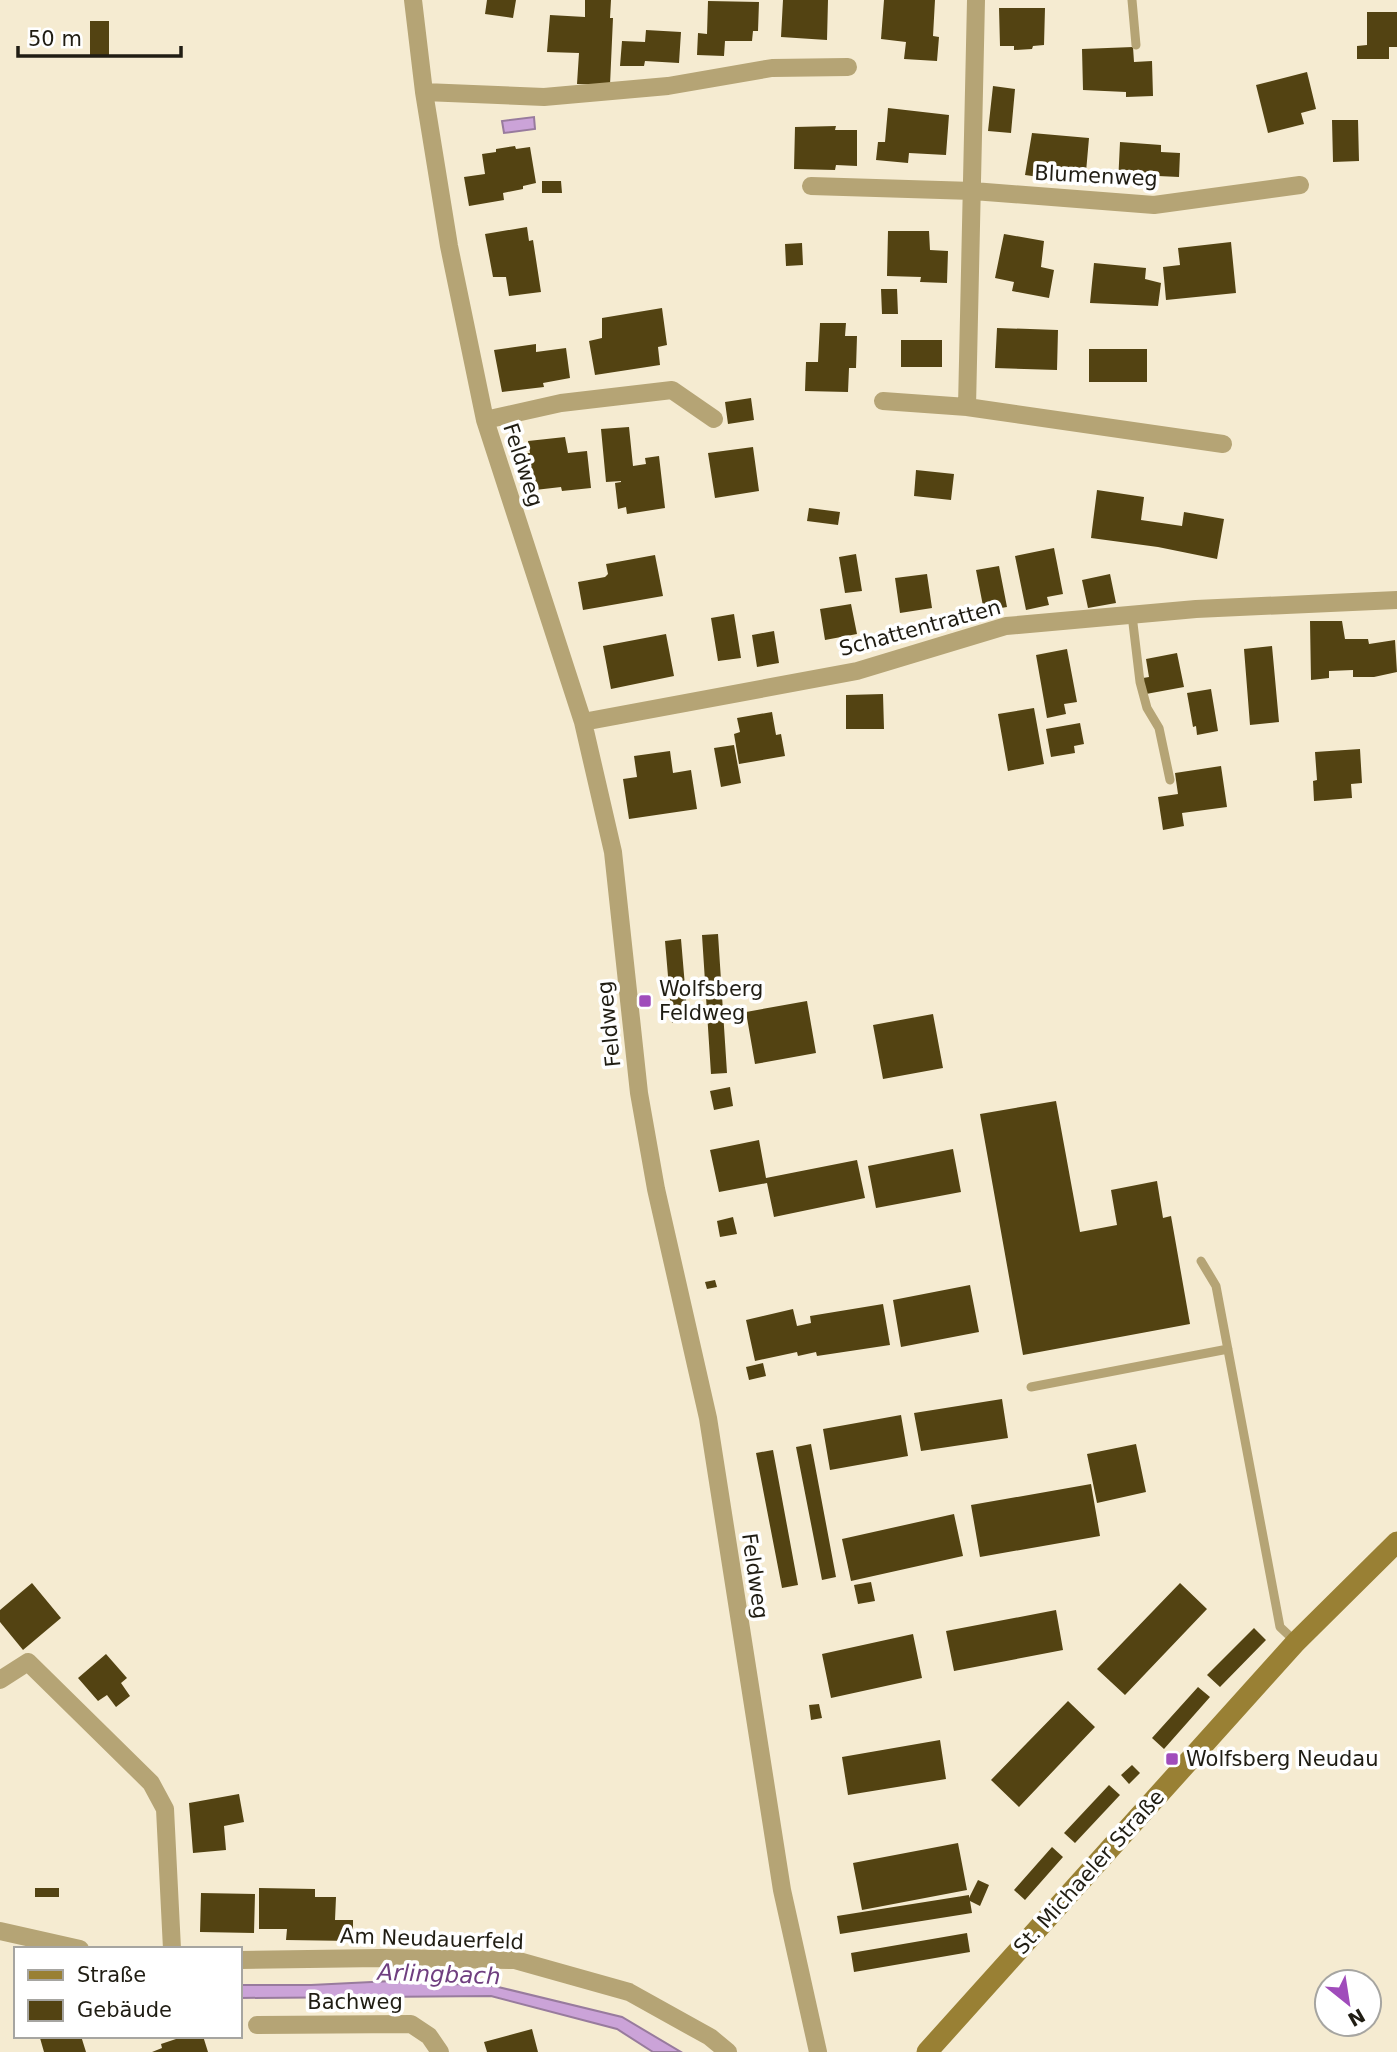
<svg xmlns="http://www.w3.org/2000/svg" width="1397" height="2052" viewBox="0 0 1397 2052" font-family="'DejaVu Sans',sans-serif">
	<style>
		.water { fill: #cba3d8; stroke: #987b9d; stroke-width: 2 }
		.building { fill: #534312 }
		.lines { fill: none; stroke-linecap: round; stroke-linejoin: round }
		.lane { stroke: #b5a475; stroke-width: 9 }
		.street { stroke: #b5a475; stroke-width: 18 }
		.secondary { stroke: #998034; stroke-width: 21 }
		.poi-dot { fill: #a04cbb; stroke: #fff; stroke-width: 2.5 }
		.labels { text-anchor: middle; stroke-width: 7; stroke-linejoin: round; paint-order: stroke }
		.street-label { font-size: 21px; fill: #201d13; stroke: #fff }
		.poi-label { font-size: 21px; fill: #201d13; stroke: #fff; text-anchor: start }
		.water-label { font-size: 23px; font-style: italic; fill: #6f3e7f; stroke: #fff }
	</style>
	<rect width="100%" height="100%" fill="#f5ebd1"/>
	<path class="water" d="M534 117 535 129 504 133 502 121Z
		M392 1981 494 1986 622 2017 681 2052H653L617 2029 491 1996 240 1998V1985H311Z"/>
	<path class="building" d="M487 0H516L513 18 485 14Z
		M585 0H611L610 18H613L610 85 577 84 579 53 547 52 550 15 585 17Z
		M783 0H828L827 40 781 37Z
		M884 0H935L933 36 939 37 937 61 904 59 906 42 881 39Z
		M708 1 759 2 758 31H753L752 41H725L724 56 697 55 698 33 707 34Z
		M999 8H1045L1044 45 1033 46 1032 49 1014 50V46H1000Z
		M1367 12H1397V47H1389V59H1357V46L1367 45Z
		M90 21H109V56L90 55Z
		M646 30 681 32 679 63 645 61 644 66H620L622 41 645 42Z
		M1133 47 1134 62 1152 61 1153 96 1126 97V92L1083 90 1082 49Z
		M1307 72 1316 109 1301 113 1304 124 1268 133 1256 85Z
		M993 86 1015 89 1011 133 988 131Z
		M888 108 949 115 946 155 909 153 908 163 876 160 878 142H885Z
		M1332 120H1358L1359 161 1333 162Z
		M836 126 835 130H857V166L836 165 835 170 794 169 795 127Z
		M1032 133 1089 138 1086 172H1069L1067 181 1025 175Z
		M1120 142 1161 145V152L1180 153 1179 177 1158 176V186L1118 184Z
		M515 146 516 149 530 147 536 183 523 186V189L503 193 504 200 469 206 464 177 485 174 482 154 496 152V149Z
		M542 181H561L562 193H542Z
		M527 227 529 241 533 240 541 292 509 296 506 277H493L485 234Z
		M888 231H929L930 250 948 251 947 283 920 282 921 277 887 276Z
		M1004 234 1044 241 1041 267 1054 270 1049 298 1012 291 1014 282 995 278Z
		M1231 242 1236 293 1166 300 1163 267 1180 265 1178 248Z
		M802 243 803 265 786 266 785 244Z
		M1094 263 1146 268 1145 279 1161 283 1158 306 1090 303Z
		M881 289H897L898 314H882Z
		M662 308 667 345 658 347 660 365 595 375 589 341 602 338V318Z
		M820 323H846L845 336H857L856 368H849L848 392 805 391 806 362H818Z
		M997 328 1058 330 1057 370 995 368Z
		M901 340H942V367H901Z
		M536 344V352L566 348 570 378 543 383 544 387 502 392 494 350Z
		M1089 349H1147V382H1089Z
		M751 398 754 420 728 424 725 402Z
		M629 427 633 466 646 464 645 458 659 456 665 508 627 514 626 507 618 509 615 483 621 482V481L606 482 601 429Z
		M565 437 568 453 587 451 591 488 562 491 561 487 535 490 533 477 529 478 526 453H530L528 441Z
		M753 447 759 491 715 498 708 453Z
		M916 470 954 474 951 500 914 496Z
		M1097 490 1144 497 1141 520 1182 526 1184 512 1224 519 1217 559 1158 547 1091 538Z
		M809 508 840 512 838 525 807 521Z
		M1054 548 1063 594 1047 597 1049 605 1026 610 1015 556Z
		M856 554 862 591 845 593 839 557Z
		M655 555 663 596 583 610 578 582 605 577 608 574 606 564Z
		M999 566 1007 607 984 611 976 570Z
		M927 574 932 608 900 613 895 578Z
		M1110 574 1116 603 1088 608 1082 580Z
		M851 604 857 634 825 640 820 609Z
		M734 614 741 658 718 661 711 618Z
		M1310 621H1342L1345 639H1368L1369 644 1395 640 1397 672 1374 677H1353V670L1329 671V678L1311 680Z
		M774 631 779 663 757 667 752 635Z
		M666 634 674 676 611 689 603 646Z
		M1272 646 1279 722 1250 725 1244 649Z
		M1067 649 1077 702 1064 704 1066 714 1047 718 1036 655Z
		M1177 653 1184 687 1146 694 1143 678 1149 677 1146 659Z
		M1211 689 1218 731 1197 735 1196 726 1193 727 1187 693Z
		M883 694 884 729H846V695Z
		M1034 708 1044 764 1008 771 998 714Z
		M772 712 776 735 781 734 785 756 739 764 734 734 740 732 737 718Z
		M1080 723 1084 744 1074 746 1075 753 1051 757 1046 729Z
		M734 745 741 783 721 787 714 748Z
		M1360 749 1362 783 1351 784 1352 798 1314 801 1313 781 1317 780 1315 752Z
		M670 751 673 773 691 770 697 809 629 819 623 779 637 777 634 756Z
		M1221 766 1227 807 1182 813 1184 826 1163 830 1158 797 1178 794 1175 773Z
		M718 934 727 1073 711 1074 702 935Z
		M681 939 688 1022 672 1023 665 941Z
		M807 1001 816 1053 755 1064 746 1012Z
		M933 1014 943 1068 883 1079 873 1025Z
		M730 1087 733 1106 714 1110 710 1091Z
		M1056 1101 1080 1232 1117 1225 1111 1190 1157 1181 1163 1218 1171 1216 1190 1324 1023 1355 980 1114Z
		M759 1140 766 1178 857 1160 865 1198 774 1217 767 1183 719 1192 710 1150Z
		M953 1149 961 1192 876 1208 868 1166Z
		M733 1217 737 1234 720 1237 717 1221Z
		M715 1280 717 1287 707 1289 705 1282Z
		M970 1285 979 1332 901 1347 893 1300Z
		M883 1304 890 1345 817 1356 816 1352 798 1356 797 1352 755 1361 746 1320 793 1309 797 1326 811 1323 810 1316Z
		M763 1363 766 1376 749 1380 746 1367Z
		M1002 1399 1008 1438 921 1451 914 1413Z
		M901 1415 908 1456 830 1470 823 1429Z
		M811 1444 836 1577 822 1580 796 1447Z
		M1136 1444 1146 1492 1097 1503 1087 1454Z
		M773 1450 798 1585 782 1588 756 1453Z
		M1091 1484 1100 1536 980 1557 971 1505Z
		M954 1514 963 1556 851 1581 842 1539Z
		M871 1582 875 1601 858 1604 854 1585Z
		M32 1583 61 1618 23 1650 0 1622V1610Z
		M1180 1583 1207 1609 1125 1695 1097 1669Z
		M1056 1610 1063 1650 954 1671 946 1631Z
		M1254 1628 1266 1640 1220 1687 1207 1675Z
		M913 1634 922 1678 831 1698 822 1654Z
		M106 1654 127 1678 121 1683 130 1696 116 1707 107 1695 98 1701 78 1678Z
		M1198 1687 1210 1697 1164 1749 1152 1738Z
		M1068 1701 1095 1727 1019 1807 991 1780Z
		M819 1704 822 1718 811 1720 809 1705Z
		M940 1740 946 1779 848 1795 842 1757Z
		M1132 1765 1140 1773 1129 1784 1121 1775Z
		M1109 1785 1120 1795 1075 1843 1064 1833Z
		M239 1794 244 1822 224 1826 226 1850 193 1853 189 1803Z
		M958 1843 967 1890 862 1910 853 1863Z
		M1052 1847 1063 1857 1025 1900 1014 1890Z
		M978 1880 989 1885 980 1906 970 1901 972 1913 840 1934 837 1916 969 1895V1898Z
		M35 1888H59V1897H35Z
		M259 1888 315 1889V1897H336L335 1920H353V1941L286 1940 287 1929H259Z
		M201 1893 255 1894 254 1933 200 1932Z
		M967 1933 970 1952 854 1972 851 1953Z
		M532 2029 538 2052H487L484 2042Z
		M46 2036H81L86 2052H44L40 2038Z
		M185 2036H203L208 2052H152L162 2048 161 2044Z"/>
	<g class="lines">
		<path class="lane" d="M1132 0 1136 45
			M1132 615 1140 682 1147 708 1159 728 1170 780
			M1201 1261 1216 1286 1280 1627 1296 1642
			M1031 1387 1228 1349"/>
		<path class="street" d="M413 0 424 92 449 246 485 420 583 722 613 852 639 1093 656 1189 708 1418 782 1890 818 2052
			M424 92 544 97 668 86 772 68 848 67
			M811 186 973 191 1154 205 1300 185
			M883 401 967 407 1223 444
			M967 407 976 0
			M485 420 561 403 672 390 714 419
			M583 722 857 671 1006 626 1196 609 1397 600
			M0 1680 28 1662 151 1783 165 1809 172 1949
			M0 1931 80 1949
			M240 1960 381 1958 515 1960 629 1992 710 2037 728 2052
			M257 2025 411 2024 429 2036 440 2052"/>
		<path class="secondary" d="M927 2052 1296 1642 1397 1542"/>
	</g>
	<g class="poi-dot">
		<rect x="638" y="994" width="14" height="14" rx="3.5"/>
		<rect x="1165" y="1752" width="14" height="14" rx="3.5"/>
	</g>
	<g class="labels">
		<g class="street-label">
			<text transform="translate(1096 176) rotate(3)" y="7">Blumenweg</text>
			<text transform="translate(523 465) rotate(72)" y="7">Feldweg</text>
			<text transform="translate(920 628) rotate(-15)" y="7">Schattentratten</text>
			<text transform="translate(609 1024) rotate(-96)" y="7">Feldweg</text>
			<text transform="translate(755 1576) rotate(82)" y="7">Feldweg</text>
			<text transform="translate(1089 1872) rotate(-48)" y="7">St. Michaeler Straße</text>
			<text transform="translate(432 1939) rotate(2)" y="7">Am Neudauerfeld</text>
			<text x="355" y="2009">Bachweg</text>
		</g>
		<g class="poi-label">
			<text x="659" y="996">Wolfsberg<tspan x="659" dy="24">Feldweg</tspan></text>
			<text x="1186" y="1766">Wolfsberg Neudau</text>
		</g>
		<g class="water-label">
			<text transform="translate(439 1974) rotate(2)" y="8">Arlingbach</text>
		</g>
	</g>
	<rect x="14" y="1947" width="228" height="91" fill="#ffffff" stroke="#a6a5a1" stroke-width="2"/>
	<rect x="28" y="1970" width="35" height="10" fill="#998034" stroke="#a6a5a1" stroke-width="2"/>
	<text x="77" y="1982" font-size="21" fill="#201d13">Straße</text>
	<rect x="28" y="2000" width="35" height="21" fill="#534312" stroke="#a6a5a1" stroke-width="2"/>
	<text x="77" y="2017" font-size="21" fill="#201d13">Gebäude</text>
	<g transform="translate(1348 2003) rotate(150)"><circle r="33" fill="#ffffff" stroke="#a6a5a1" stroke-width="2"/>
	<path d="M0-5L12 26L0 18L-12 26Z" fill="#a04cbb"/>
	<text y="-10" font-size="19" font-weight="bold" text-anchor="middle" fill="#201d13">N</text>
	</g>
	<path d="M18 46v10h163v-10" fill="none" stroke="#201d13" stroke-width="3.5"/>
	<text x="28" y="46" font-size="21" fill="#201d13" stroke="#ffffff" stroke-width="5" paint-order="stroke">50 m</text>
</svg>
